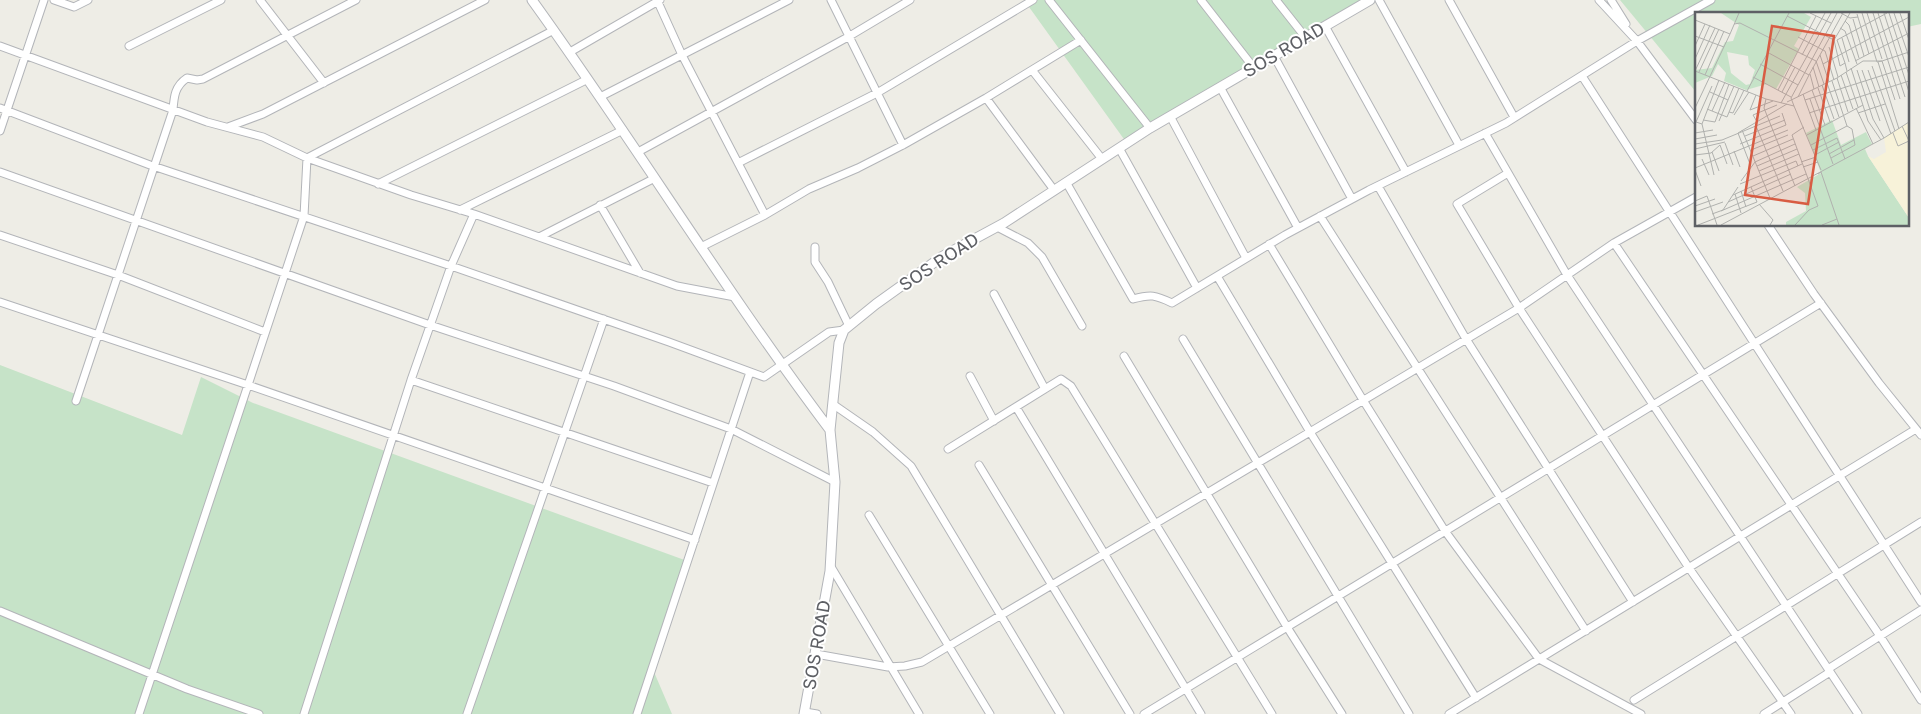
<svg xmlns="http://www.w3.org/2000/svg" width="1921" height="714" viewBox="0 0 1921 714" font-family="'Golos Text',sans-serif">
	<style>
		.green { fill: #c6e3c8 }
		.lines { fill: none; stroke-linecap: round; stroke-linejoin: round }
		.minor-casing { stroke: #b3b5b9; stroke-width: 9 }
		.tertiary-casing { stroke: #b3b5b9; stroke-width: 11 }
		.minor { stroke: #fff; stroke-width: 7 }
		.tertiary { stroke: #fff; stroke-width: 9 }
		.labels { text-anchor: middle; stroke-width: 4; stroke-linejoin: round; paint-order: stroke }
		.street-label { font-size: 18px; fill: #5e6065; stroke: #fff }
		.inset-road { fill: none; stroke: #b0b1ae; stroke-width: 1 }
		.view { fill: #d85c43; fill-opacity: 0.15; stroke: #d85c43; stroke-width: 2.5 }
		.inset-edge { fill: none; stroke: #5e6065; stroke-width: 2.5 }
	</style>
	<rect width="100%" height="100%" fill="#eeede6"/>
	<path class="green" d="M1024 0H1378L1126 142Z
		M1620 0H1921V24L1907 27V14H1696V92Z
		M0 365 182 435 201 377 253 403 690 562 651 665 672 714H0Z"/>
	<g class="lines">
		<defs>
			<path id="minor" d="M54 0 74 7 88 0
				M260 0 324 83
				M657 0 682 55 765 215 701 247
				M831 0 903 145
				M1049 0 1150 128
				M1201 0 1254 68
				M1276 0 1306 38
				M1379 0 1459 145
				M1449 0 1514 117
				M1599 0 1637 41 1696 120
				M1611 0 1626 24
				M1325 26 1406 172
				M0 46 207 122 263 137 307 158 411 195 474 214 451 266 411 380 304 714
				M129 46 221 0
				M570 52 660 0
				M1274 56 1352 199
				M1032 70 1102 159
				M1582 76 1921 602
				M1220 87 1298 228
				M600 97 789 0
				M986 98 1054 190
				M0 108 150 165 451 266 669 342 764 377 829 332 844 330
				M1170 116 1246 258
				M228 127 263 114 485 0
				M0 131 44 0
				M1485 133 1567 275 1858 714
				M1119 148 1197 288
				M638 152 848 37 910 0
				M738 163 877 93 1033 0
				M0 172 430 325 614 386 731 429 835 482
				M1508 173 1457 204 1519 308 1689 568 1791 714
				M1066 182 1133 299C1151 294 1155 295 1172 303L1285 235 1369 190 1506 123 1637 41 1711 0
				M378 184 588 79
				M1378 186 1466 339 1633 602
				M600 205 640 273
				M460 210 623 130
				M474 214 677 286 735 297
				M765 215 809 189 858 168 903 145 986 98 1081 40
				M1320 216 1586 631
				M1768 225 1814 294 1879 383 1921 435
				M997 227 1028 243 1042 257 1082 326
				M0 235 118 275 265 332
				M539 237 655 178
				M1614 243 1880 636 1921 700
				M1269 244 1363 400 1445 531 1539 659 1641 714
				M815 247V262L828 282 849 326
				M1217 276 1310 432 1476 698
				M994 294 1045 389
				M0 302 248 385 695 540
				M1183 339 1409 714
				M1124 356 1287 627 1342 714
				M970 376 994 421
				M411 380 713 483
				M76 401 173 110C174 96 175 86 187 78L197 80 203 79 356 0
				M834 405 873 432 911 466 1060 714
				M1016 407 1201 714
				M948 449 1061 379 1071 386 1272 714
				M979 465 1130 714
				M869 515 990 714
				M830 565 919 714
				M0 611 187 689 259 714
				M816 654 888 667 905 666 922 662 1519 308 1614 243 1696 197
				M1828 669 1921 610
				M1634 700 1921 522
				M805 712 817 714
				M139 714 304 216 307 158 554 30
				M467 714 604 319
				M637 714 750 372
				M1144 714 1821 303
				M1449 714 1916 429
				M1764 714 1830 672"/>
			<path id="tertiary" d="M532 0C634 141 725 291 830 430
				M804 714 830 571 835 482 830 430 839 343 844 330 876 304 943 256 1004 223 1150 128 1370 0"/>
		</defs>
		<use href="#minor" class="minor-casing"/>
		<use href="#tertiary" class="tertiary-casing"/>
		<use href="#minor" class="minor"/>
		<use href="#tertiary" class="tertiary"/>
	</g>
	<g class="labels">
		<g class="street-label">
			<text transform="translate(1284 50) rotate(-30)" y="6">SOS ROAD</text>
			<text transform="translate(939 262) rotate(-33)" y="6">SOS ROAD</text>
			<text transform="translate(817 645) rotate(-80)" y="6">SOS ROAD</text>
		</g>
	</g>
	<g transform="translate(1695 12)">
		<rect width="214" height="214" fill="#eeede6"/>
		<path d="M26 1H109L116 5 99 34 104 37 81 77 72 72 51 78 29 69 31 61 23 52 17 64 0 71V58L17 56 30 30 38 29 44 13ZM32 40 53 44 54 53 60 58 55 72 51 73 36 61ZM137 108 146 133 171 120 177 132 170 137 173 144 214 206V213H91V210L111 199 110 181 102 175 126 161 111 121Z" fill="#c6e3c8" fill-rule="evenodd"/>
		<path d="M214 110V206L173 144 179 147 191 140 189 126Z" fill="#f7f2d9"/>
		<path class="inset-road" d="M115 1 136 11M146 1 155 6 163 5M167 1 182 50 187 49 200 88M172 1 187 47M178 1 205 87M183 1 210 85M189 1 214 80M194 1 214 63M199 1 214 45M205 1 214 28M162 2 174 42M92 4 139 28 155 1M158 7 169 44M0 8 35 22 0 96M150 9 154 13 164 46M39 12 45 11 121 49 129 72M145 16 150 19 162 52M35 22 44 1M0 24 29 35M103 25 130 39 139 68M147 26 154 50M139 28 145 54 150 51 152 59M0 34 10 12M134 35 143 65M72 40 114 63 148 1M107 43 130 1M125 43 134 70M0 47 15 13M160 49 214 21M183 50 204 117M150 51 142 28 192 1M65 52 103 73M128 52 214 5M177 54 200 119M118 55 124 75M156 56 173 109 186 128M162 58 178 107 189 126M167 58 185 109M173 58 196 122M0 59 71 87 99 94 126 158M0 59 20 16M4 60 24 17M151 60 163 95M115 62 119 77M10 63 29 19M146 63 158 97M58 65 96 85M142 66 153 100M132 71 144 105M127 73 139 107M123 76 135 110M83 78 121 4M117 78 130 113M52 79 94 1M15 80 33 88M87 80 100 55M108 82 110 88 214 55M61 83 55 98 78 89M103 85 114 63M71 87 69 96 100 174M115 87 125 116M110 88 121 118M92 90 142 66 168 49H187L214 40M86 91 136 1M99 94 96 86 142 1M161 96 178 132M12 97 32 105 44 76M17 99 30 70M34 100 38 101 49 78M114 101 214 69M163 101 190 92M39 103 54 80M8 108 20 110 34 72M61 108 58 103 82 93M24 109 39 74M7 112 1 110 17 74M61 114 88 179M207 114 214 129M125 116 138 152M47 118 75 186M0 121 18 118M198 121 203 134 214 129M112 123 168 93M50 124 90 108M0 127 22 123M30 131 38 153M0 132 27 128 85 104M45 132 91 113 87 101M116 133 152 114 137 69M0 137 30 130M56 138 93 123M118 138 142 126 150 147M39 139 45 155M17 140 24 159M134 142 159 128M0 143 16 141 25 133 32 152M120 143 144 130M58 144 98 127M136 146 160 133 157 117 152 114M7 147 14 163M106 150 121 145M55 152 43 121 92 92M62 154 102 137M108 155 123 150M0 156 93 118M0 158 6 174M64 159 104 142M123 162 126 160 142 207M19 163 7 112 24 68M46 169 60 150 100 132M45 172 101 149 103 154M56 175 62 190M46 179 51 195M40 182 46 201M38 183 107 152M0 189 12 184 22 213M33 190 96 162M64 192 78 208 75 213M0 194 20 187M26 199 111 162M0 200 28 190M17 202 28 198 43 175M3 213 62 190M26 213 189 126 214 110M100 213 114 198 123 194 97 123 109 115M127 213 142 207 144 213"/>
		<path class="view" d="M77 14 139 24 113 192 50 183Z"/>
		<rect width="214" height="214" class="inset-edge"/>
	</g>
</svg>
